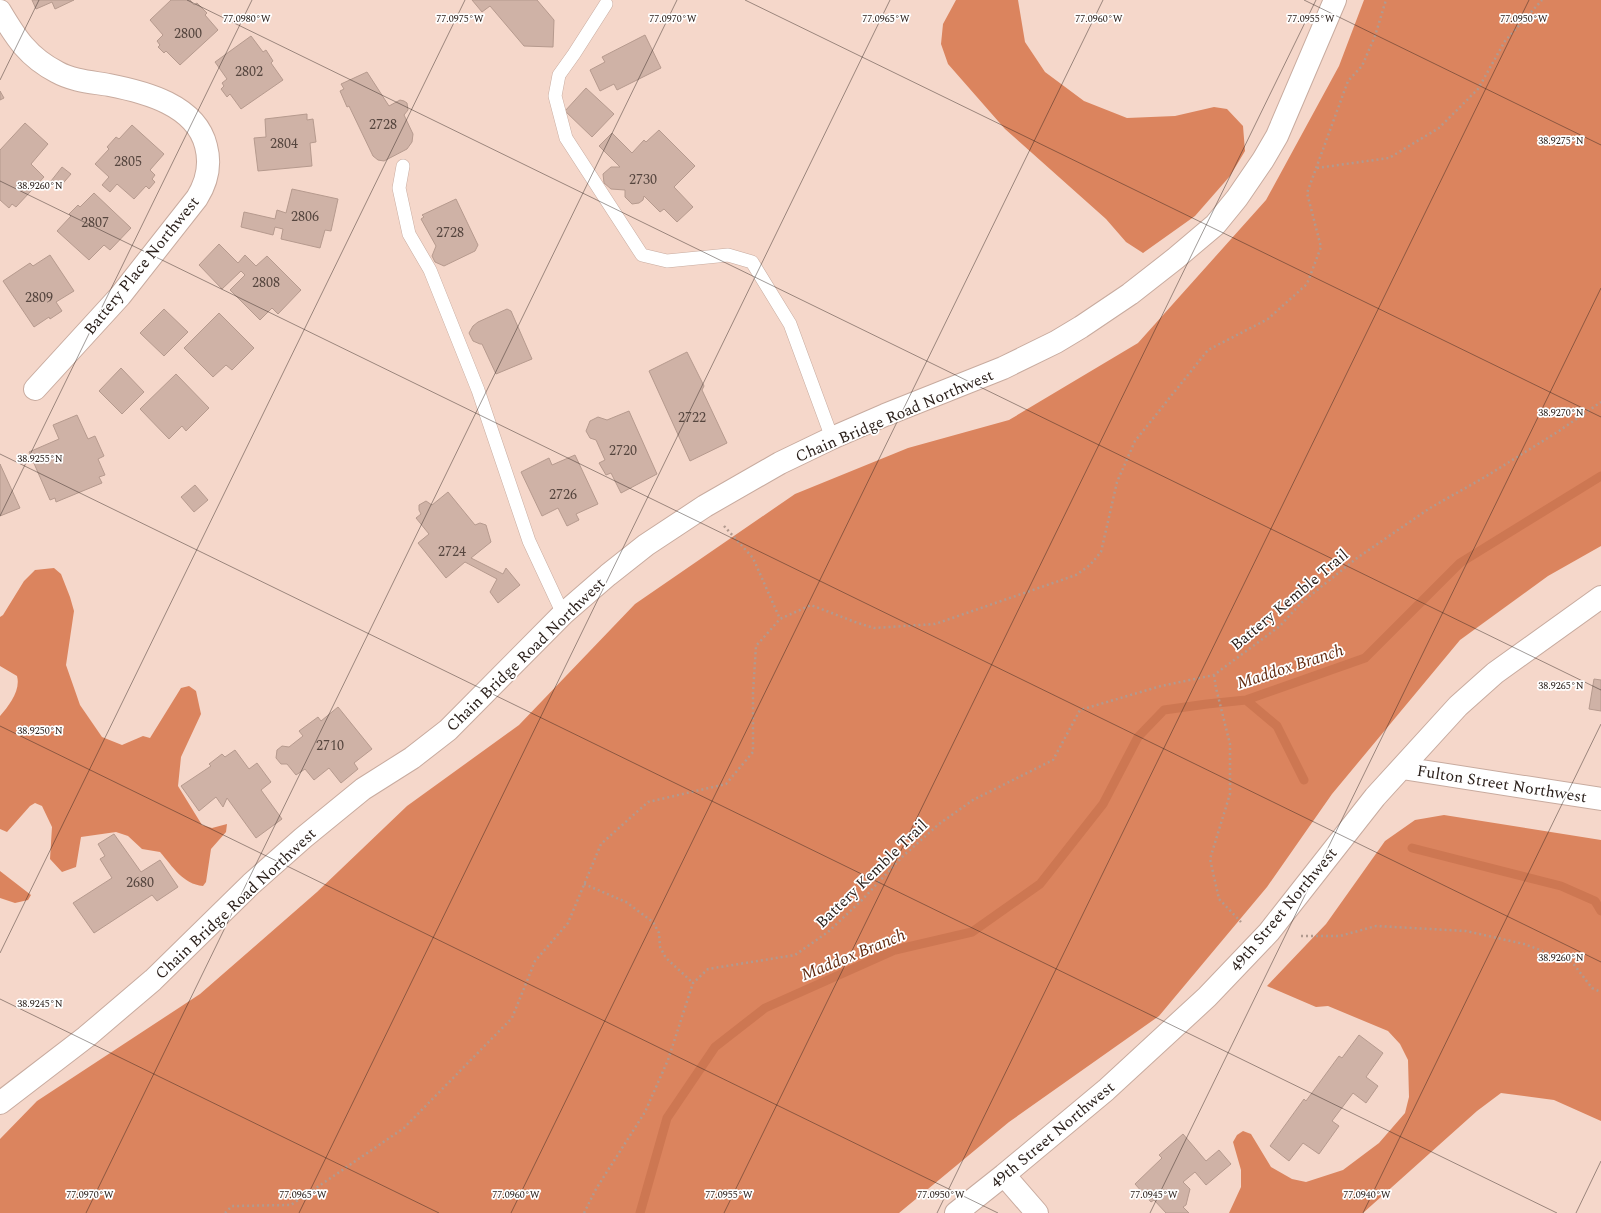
<svg xmlns="http://www.w3.org/2000/svg" width="1601" height="1213" viewBox="0 0 1601 1213" font-family="Spectral,serif">
	<style>
		.forest { fill: #db845e }
		.lines { fill: none; stroke-linecap: round; stroke-linejoin: round }
		.stream { stroke: #cd7752; stroke-width: 9 }
		.building { fill: #cfb2a6; stroke: #b69a8e }
		.lane-casing { stroke: #c8ab9f; stroke-width: 14 }
		.street-casing { stroke: #c8ab9f; stroke-width: 24 }
		.path { stroke: #b19a8f; stroke-width: 2.5; stroke-dasharray: 2 3; stroke-linecap: butt }
		.lane { stroke: #fff; stroke-width: 13 }
		.street { stroke: #fff; stroke-width: 22 }
		.ticks { fill: none; stroke: #2c211c; stroke-width: 1; stroke-opacity: 0.45 }
		.labels { text-anchor: middle; stroke-width: 3.5; stroke-linejoin: round; paint-order: stroke }
		.number-label { font-size: 14px; fill: #55453e }
		.street-label { font-size: 16px; fill: #2c211c; stroke: #fff }
		.water-label { font-size: 17px; font-style: italic; fill: #622a0f; stroke: #fff }
		.ticks-label { font-size: 10px; text-anchor: middle; fill: #2c211c; stroke: #fff; stroke-width: 3.5; stroke-linejoin: round; paint-order: stroke }
	</style>
	<rect width="100%" height="100%" fill="#f5d7ca"/>
	<path class="forest" d="M956 0H1018L1025 42 1045 72 1084 101 1127 118 1175 116 1214 107 1227 109 1243 126 1245 151 1230 176 1195 216 1143 253 1126 242 1106 219 1005 129 948 64 941 44 943 24Z
		M1364 0H1601V546L1548 576 1460 640 1332 794 1267 887 1159 1016 1009 1122 899 1213H0V1139L37 1101 200 994 317 892 407 806 519 725 635 604 795 494 908 448 1009 420 1138 343 1266 200 1339 66Z
		M54 568 61 574 70 597 74 611 66 665 80 705 102 737 122 745 143 736 150 738 181 688 189 686 196 691 201 714 181 757 178 786 202 825 212 828 227 824 226 832 211 849 206 882 203 886C183 884 173 867 160 852L142 849 128 836 116 832 81 837 76 867 62 872 50 859 52 827 42 806 35 803 30 806 7 832 0 829V716C9 706 21 690 17 676L0 666V617L3 615 24 581 35 570Z
		M1444 815 1601 840V1121L1554 1100 1501 1093 1477 1111 1363 1213H1229L1241 1187V1170L1233 1142 1237 1135 1243 1131 1251 1134 1271 1167 1292 1179 1306 1182 1343 1170 1379 1143 1405 1113 1409 1097 1408 1060 1400 1044 1388 1031 1328 1006 1316 1007 1267 986 1326 924 1385 841 1415 820Z
		M0 871 31 895 28 900 15 903 0 898Z"/>
	<g class="lines">
		<path class="stream" d="M1246 700 1277 726 1304 780
			M1412 848 1561 886 1595 901 1601 911
			M640 1213 667 1118 715 1047 765 1008 895 950 972 932 1040 884 1103 804 1138 737 1164 710 1207 704 1246 700 1365 658 1460 563 1601 476"/>
	</g>
	<path class="building" d="M32 0H74L55 9 52 2 36 9Z
		M171 0H190L194 5 197 3 207 13 205 15 218 30 180 65 166 51 164 53 158 47 160 45 157 41 163 35 150 20Z
		M472 0H537L554 20 553 47 524 46 490 6 482 12Z
		M645 35 661 68 617 90 614 84 600 91 590 70 605 62 602 57Z
		M251 36 263 52 266 50 273 61 271 63 283 80 241 109 230 94 227 97 221 89 224 86 222 83 227 79 215 62Z
		M367 72 389 106 400 100 404 101 407 103 408 110 404 115 413 134 412 142 407 149 384 161 378 160 373 156 349 106 347 107 340 91 344 89 341 84Z
		M586 88 614 114 592 137 565 111Z
		M0 91 4 98 0 100Z
		M307 114V120L313 119 316 142 310 143 312 166 258 171 254 138 266 137 265 119Z
		M25 123 48 144 31 164 44 177 16 207 12 204 9 208 0 200V150Z
		M132 125 164 154 150 170 155 175 152 179 155 182 149 189 146 186 134 199 117 184 110 192 102 185 109 177 95 164 109 149 107 147 116 137 119 139Z
		M659 130 695 166 674 187 693 207 677 222 664 209 660 212 644 196 643 200 639 203 632 204 625 197V190L611 189 604 183 603 174 611 167H620L599 146 612 133 632 153 644 140 646 142Z
		M62 167 71 174 59 188 51 181Z
		M292 189 338 199 331 231 325 230 320 248 281 239 283 229 275 227 273 235 241 227 244 212 275 219 277 210 286 213Z
		M94 193 131 228 110 250 104 245 89 260 57 231 71 216 69 214 78 205 80 207Z
		M456 199 478 245 475 251 444 266 435 262 432 256 436 246 421 219 424 217 422 215Z
		M219 244 238 263 245 255 256 266 267 256 301 290 278 314 272 308 260 320 230 290 245 275 241 271 222 289 199 265Z
		M50 255 74 291 56 302 62 311 50 319 49 317 34 327 3 281 30 263 33 266Z
		M164 309 188 332 164 356 140 333Z
		M507 309 511 311 532 359 496 374 482 344H480L473 341 469 333 473 326 478 322Z
		M219 313 254 348 232 370 226 365 213 377 184 348Z
		M687 352 704 386 702 390 727 443 690 461 649 371Z
		M121 368 144 392 122 414 99 391Z
		M176 374 209 408 186 431 182 426 169 439 140 409Z
		M629 411 657 474 621 493 611 473 606 475 599 463 605 460 596 440 590 438 586 431 590 421 598 417 607 420Z
		M77 415 88 439 95 436 104 456 98 459 105 475 99 477 102 483 56 502 55 498 50 500 29 452 59 439 53 425Z
		M575 455 598 504 576 514 579 520 567 526 558 508 542 516 521 472 549 458 552 465Z
		M0 464 20 508 0 516Z
		M195 485 208 500 194 512 181 497Z
		M448 492 475 525 480 523 486 525 491 542 471 558 503 574 506 568 520 585 498 603 490 592 497 579 465 562 446 578 418 543 429 534 416 518 421 514 419 510V505L426 501 432 505Z
		M1594 679 1601 680V711L1589 709Z
		M338 707 372 749 354 763 358 769 341 783 329 768 314 780 305 769 296 775 287 764H281L276 758 277 750 282 746 289 747 303 736 299 731 318 717 321 721Z
		M235 750 249 769 257 763 271 782 261 790 282 819 256 838 227 798 223 807 216 797 199 811 181 786 211 766 209 764 222 754 225 757Z
		M114 834 141 872 160 860 178 887 157 901 152 895 94 933 73 903 112 878 100 859 105 856 98 844Z
		M1359 1035 1383 1053 1366 1077 1378 1086 1366 1103 1353 1093 1332 1121 1339 1126 1319 1154 1303 1143 1289 1161 1270 1146 1304 1099 1306 1101 1339 1056 1342 1058Z
		M1183 1134 1206 1161 1219 1150 1231 1164 1206 1185 1195 1172 1183 1182 1190 1189 1186 1205 1183 1207 1189 1213H1166L1154 1200 1151 1202 1135 1184 1162 1158 1159 1155Z"/>
	<g class="lines">
		<defs>
			<path id="lane" d="M606 4 574 54 559 75 555 96 566 138 642 255 667 261 728 255 752 262 790 324 832 438
				M403 166 399 188 409 234 430 270 478 390 529 541 563 614"/>
			<path id="street" d="M0 11C16 38 28 57 57 72 73 81 92 82 109 85 145 92 196 105 206 146 211 165 207 182 197 198L120 296 35 389
				M1402 768 1601 799
				M0 1103 86 1037 153 980 251 884 303 838 363 789 412 758 448 730 563 614 608 575 646 545 705 506 780 463 832 438 885 415 1003 368 1056 342 1081 327 1130 294 1176 258 1215 225 1237 198 1263 160 1277 136 1335 0
				M1004 1175 1037 1213
				M956 1213 1004 1175 1106 1090 1207 997 1269 932 1375 797 1458 706 1495 673 1601 597"/>
		</defs>
		<use href="#lane" class="lane-casing"/>
		<use href="#street" class="street-casing"/>
		<path class="path" d="M1317 168 1389 158 1439 128 1478 89 1505 41 1542 0
			M724 526 753 558 780 619
			M1214 675 1216 688 1230 744V794L1210 859 1219 899 1241 922
			M584 884 626 902 653 922 659 933 660 947 666 958 693 983
			M1301 936H1340L1376 926 1466 931 1524 944 1572 962 1592 988 1601 992
			M225 1213 232 1206 291 1205 404 1128 512 1018 535 961 568 923 601 844 648 802 726 784 753 752V693L756 646 780 619 811 605 855 622 874 628 935 624 1076 575 1090 565 1101 552 1117 482 1135 441 1208 350 1268 319 1307 284 1321 247 1307 193 1348 81 1362 66 1375 36 1386 0
			M584 1213 596 1189 645 1112 668 1060 693 983 708 969 795 955 828 932 862 900 902 857 939 824 973 800 1053 760 1080 710 1161 686 1214 675 1280 626 1301 603 1357 558 1430 508 1485 477 1559 431 1601 402"/>
		<use href="#lane" class="lane"/>
		<use href="#street" class="street"/>
	</g>
	<path class="ticks" d="M187 0 1601 690M745 0 1601 417M1304 0 1601 145M0 80 39 0M0 181 1601 962M0 454 1557 1213M0 516 252 0M0 726 998 1213M0 953 465 0M0 999 439 1213M86 1213 677 0M299 1213 890 0M511 1213 1103 0M724 1213 1316 0M937 1213 1529 0M1150 1213 1601 288M1363 1213 1601 724M1576 1213 1601 1161"/>
	<g class="labels">
		<g class="number-label">
			<text x="188" y="38">2800</text>
			<text x="249" y="76">2802</text>
			<text x="383" y="129">2728</text>
			<text x="284" y="148">2804</text>
			<text x="128" y="166">2805</text>
			<text x="643" y="184">2730</text>
			<text x="305" y="221">2806</text>
			<text x="95" y="227">2807</text>
			<text x="450" y="237">2728</text>
			<text x="266" y="287">2808</text>
			<text x="39" y="302">2809</text>
			<text x="692" y="422">2722</text>
			<text x="623" y="455">2720</text>
			<text x="563" y="499">2726</text>
			<text x="452" y="556">2724</text>
			<text x="330" y="750">2710</text>
			<text x="140" y="887">2680</text>
		</g>
		<g class="street-label">
			<text transform="translate(141 265) rotate(-51)" y="6">Battery Place Northwest</text>
			<text transform="translate(894 415) rotate(-23)" y="6">Chain Bridge Road Northwest</text>
			<text transform="translate(1289 599) rotate(-40)" y="6">Battery Kemble Trail</text>
			<text transform="translate(525 654) rotate(-44)" y="6">Chain Bridge Road Northwest</text>
			<text transform="translate(1502 783) rotate(9)" y="6">Fulton Street Northwest</text>
			<text transform="translate(871 873) rotate(-44)" y="6">Battery Kemble Trail</text>
			<text transform="translate(235 903) rotate(-43)" y="6">Chain Bridge Road Northwest</text>
			<text transform="translate(1283 909) rotate(-50)" y="6">49th Street Northwest</text>
			<text transform="translate(1052 1134) rotate(-40)" y="6">49th Street Northwest</text>
		</g>
		<g class="water-label">
			<text transform="translate(1290 666) rotate(-18)" y="6">Maddox Branch</text>
			<text transform="translate(853 954) rotate(-22)" y="6">Maddox Branch</text>
		</g>
	</g>
	<g class="ticks-label">
		<text x="460" y="22">77.0975°W</text>
		<text x="673" y="22">77.0970°W</text>
		<text x="886" y="22">77.0965°W</text>
		<text x="1099" y="22">77.0960°W</text>
		<text x="1311" y="22">77.0955°W</text>
		<text x="1524" y="22">77.0950°W</text>
		<text x="247" y="22">77.0980°W</text>
		<text x="1561" y="144">38.9275°N</text>
		<text x="40" y="189">38.9260°N</text>
		<text x="1561" y="416">38.9270°N</text>
		<text x="40" y="462">38.9255°N</text>
		<text x="1561" y="689">38.9265°N</text>
		<text x="40" y="734">38.9250°N</text>
		<text x="1561" y="961">38.9260°N</text>
		<text x="40" y="1007">38.9245°N</text>
		<text x="90" y="1198">77.0970°W</text>
		<text x="303" y="1198">77.0965°W</text>
		<text x="516" y="1198">77.0960°W</text>
		<text x="729" y="1198">77.0955°W</text>
		<text x="941" y="1198">77.0950°W</text>
		<text x="1154" y="1198">77.0945°W</text>
		<text x="1367" y="1198">77.0940°W</text>
	</g>
</svg>
